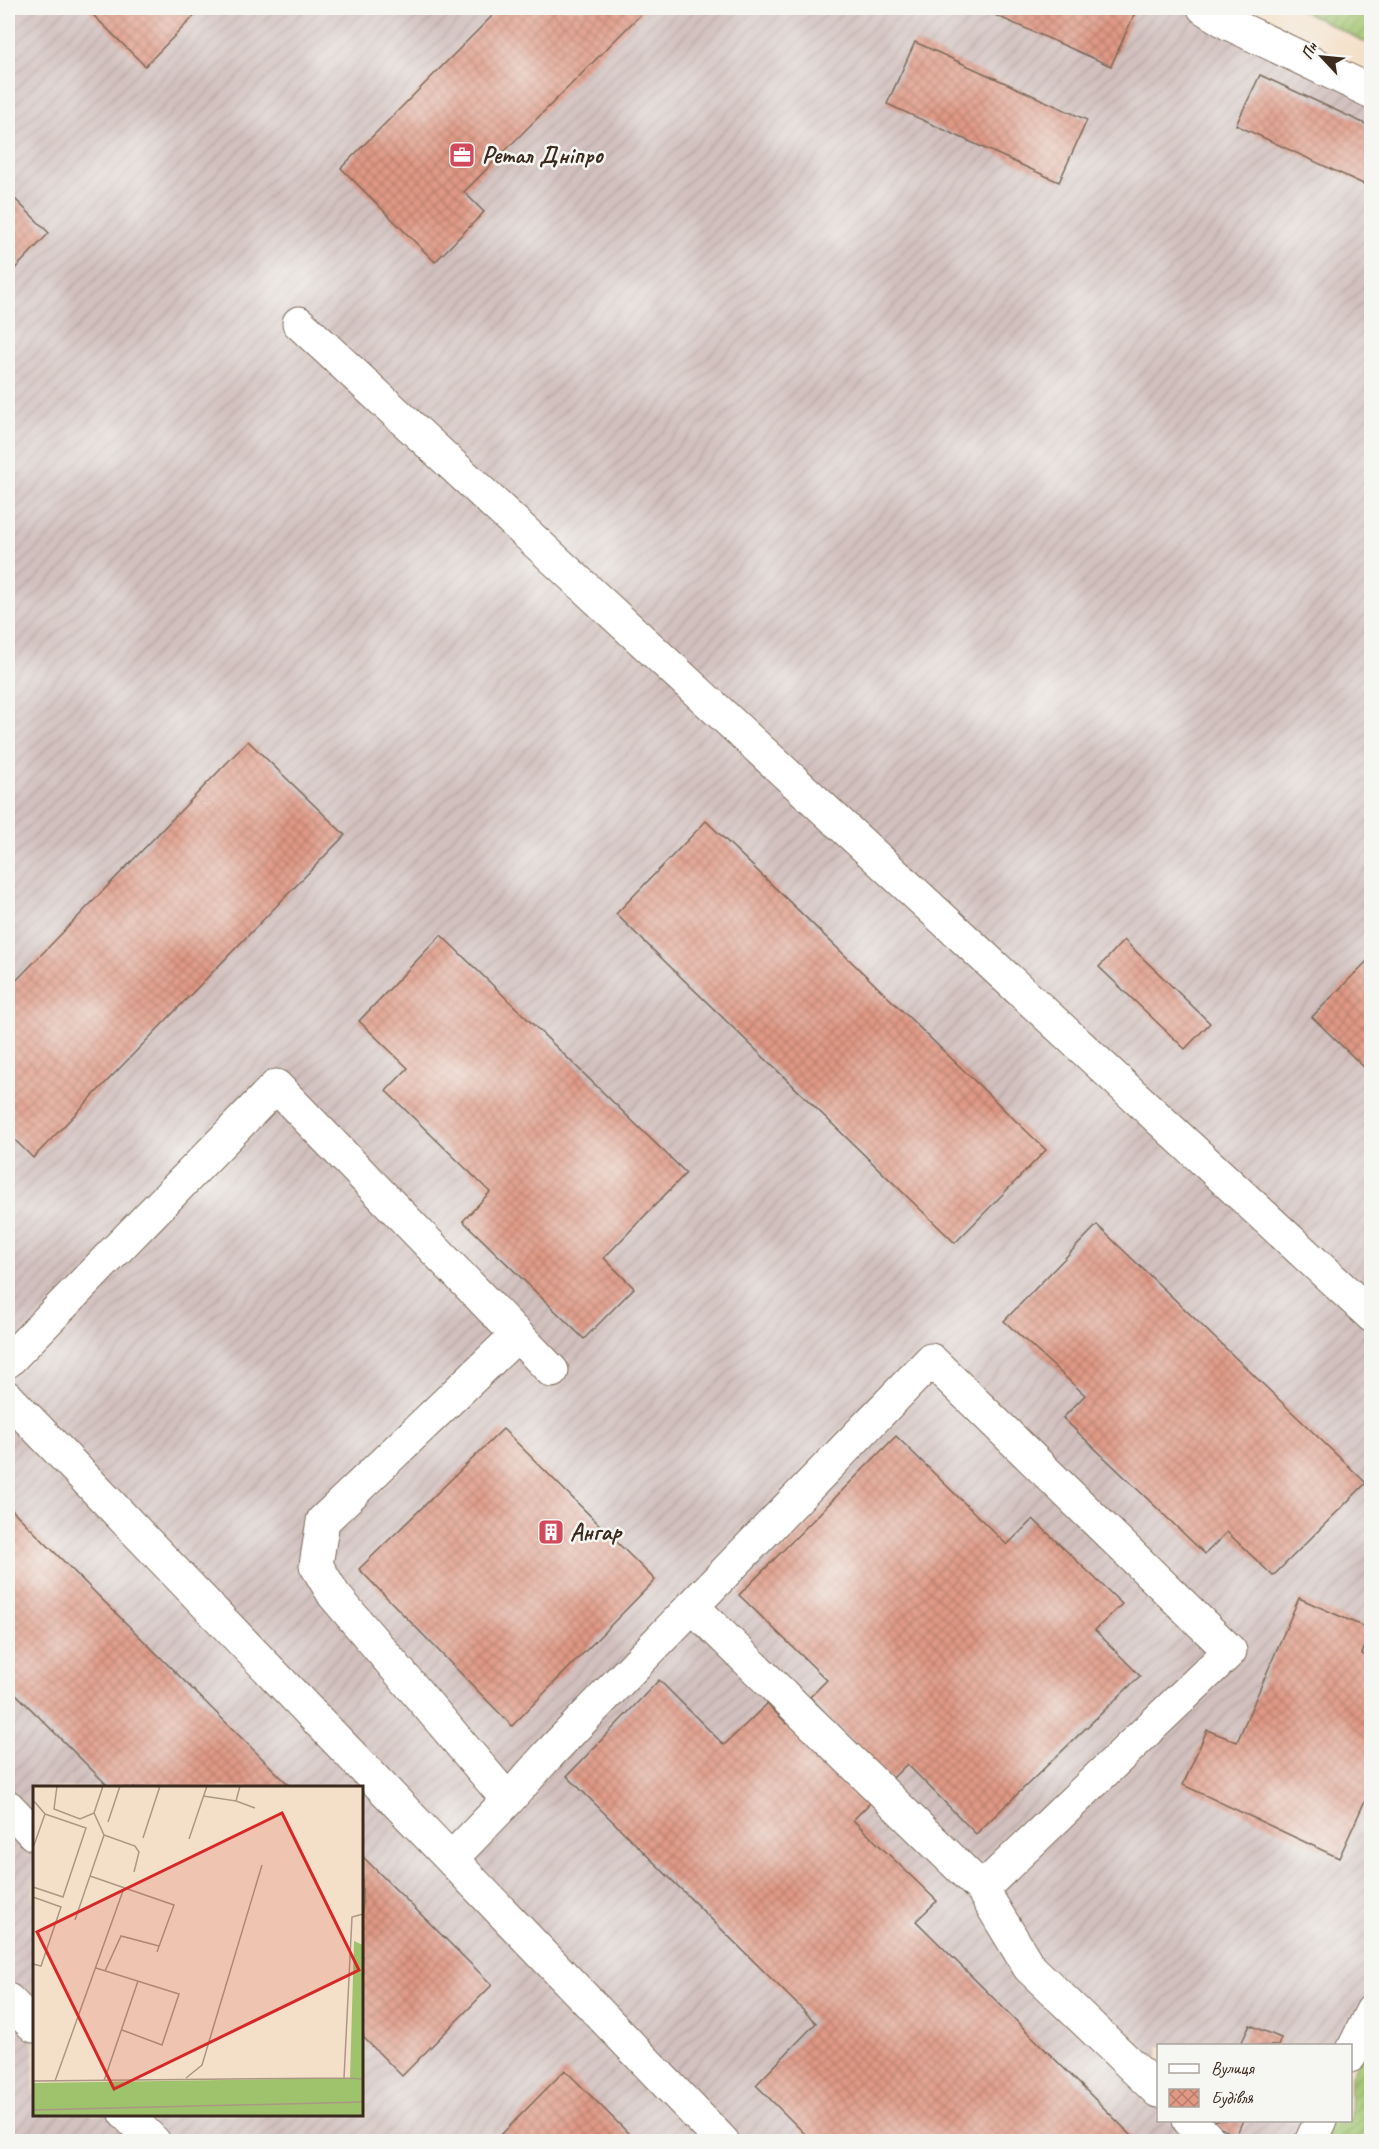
<svg xmlns="http://www.w3.org/2000/svg" width="1379" height="2149" viewBox="0 0 1379 2149" font-family="Caveat,sans-serif">
	<style>
		.industrial { fill: url(#industrial-furrows); fill-rule: evenodd }
		.garden { fill: url(#garden-furrows); stroke: #6d7645; stroke-width: 1.5 }
		.building { fill: url(#building-cross-hatch) }
		.lines { fill: none; stroke-linecap: round; stroke-linejoin: round }
		.minor-casing { stroke: #7c6a5a; stroke-width: 35 }
		.minor { stroke: #fff; stroke-width: 33 }
		.labels { text-anchor: middle; stroke-width: 5; stroke-linejoin: round; paint-order: stroke }
		.poi-label { font-size: 24px; font-weight: bold; fill: #3b2a1e; stroke: #f6f6f2; text-anchor: start }
		.inset-road { fill: none; stroke: #aa9784; stroke-width: 1.5 }
		.view { fill: #d62828; fill-opacity: 0.15; stroke: #d62828; stroke-width: 3 }
		.inset-edge { fill: none; stroke: #3b2a1e; stroke-width: 3 }
	</style>
	<defs>
		<pattern id="industrial-furrows" width="10" height="10" patternUnits="userSpaceOnUse" patternTransform="scale(1.5)"><rect width="10" height="10" fill="#d1c0bd"/><path d="M-1 1l2-2M0 10L10 0M9 11l2-2" fill="none" stroke="#b4a5a2"/></pattern>
		<pattern id="garden-furrows" width="10" height="10" patternUnits="userSpaceOnUse" patternTransform="scale(1.5)"><rect width="10" height="10" fill="#9fc26c"/><path d="M-1 1l2-2M0 10L10 0M9 11l2-2" fill="none" stroke="#839e58"/></pattern>
		<pattern id="building-cross-hatch" width="8" height="8" patternUnits="userSpaceOnUse" patternTransform="scale(1.5)"><rect width="8" height="8" fill="#e09985"/><path d="M0 0l8 8M0 8l8-8" fill="none" stroke="#b77d6c"/></pattern>
	</defs>
	<rect width="100%" height="100%" fill="#f6f6f2"/>
	<filter id="ink" filterUnits="userSpaceOnUse"><feTurbulence type="fractalNoise" baseFrequency=".0167" numOctaves="2"/><feDisplacementMap in="SourceGraphic" scale="12" xChannelSelector="R" yChannelSelector="G"/><feConvolveMatrix kernelMatrix="1 2 1 2 8 2 1 2 1" color-interpolation-filters="sRGB"/></filter>
	<filter id="wash" filterUnits="userSpaceOnUse"><feTurbulence type="fractalNoise" baseFrequency=".008" numOctaves="4" result="noise"/><feDisplacementMap in="SourceGraphic" scale="24" xChannelSelector="R" yChannelSelector="G"/><feGaussianBlur stdDeviation="1.35" result="paint"/><feColorMatrix in="noise" values="0 0 0 0 0 0 0 0 0 0 0 0 0 0 0 0 0 1.4 0 .05"/><feComposite in="paint" operator="in"/></filter>
	<g filter="url(#wash)">
		<rect width="100%" height="100%" fill="#f4e0c8"/>
		<path class="industrial" d="M8 8H1238L1371 77V2011L1350 2046H1158V2120L1321 2121 1311 2141 8 2142ZM34 1788H362V2114H34Z"/>
		<path class="garden" d="M1297 8H1371V45Z
			M1371 2031V2141L1320 2142 1330 2121 1350 2120 1351 2076Z"/>
		<g id="blocks">
			<path class="building" d="M86 8H202L145 66Z
				M500 8H647L464 192 484 212 435 262 341 168Z
				M979 8H1137L1111 66Z
				M915 42 1087 120 1059 182 887 104Z
				M1260 75 1372 127V188L1236 125Z
				M8 192 49 233 8 276Z
				M248 741 345 835 33 1158 8 1133V989Z
				M706 821 1046 1150 955 1243 616 914Z
				M441 935 686 1173 604 1258 634 1288 584 1339 463 1221 490 1192 386 1091 408 1068 359 1021Z
				M1124 940 1210 1023 1185 1049 1099 967Z
				M1372 956V1075L1312 1017Z
				M1097 1225 1366 1483 1273 1576 1227 1532 1205 1554 1063 1418 1085 1395 1004 1321Z
				M503 1429 655 1580 512 1726 359 1569Z
				M896 1436 1007 1545 1033 1519 1122 1604 1095 1630 1140 1676 976 1834 907 1764 891 1780 810 1697 827 1680 739 1595Z
				M8 1506 292 1788H110L8 1686Z
				M1299 1598 1371 1630 1362 1654 1372 1659V1785L1339 1858 1183 1785 1207 1730 1237 1742Z
				M659 1680 724 1745 767 1704 787 1724 795 1715 878 1795 853 1820 937 1901 916 1921 1138 2142H813L756 2085 816 2023 567 1776Z
				M362 1856 492 1985 402 2076 362 2036Z
				M1250 2025 1281 2038 1278 2046H1240Z
				M565 2070 637 2142H494Z
				M1205 2120H1243L1236 2136Z"/>
		</g>
	</g>
	<g filter="url(#ink)">
		<use href="#blocks" fill-opacity="0" stroke="#7c6a5a" stroke-width="1.5"/>
		<g class="lines">
			<defs>
				<path id="minor" d="M1204 8 1228 23 1372 92
					M299 323 1372 1316
					M8 1361 276 1086 552 1371
					M8 1398 723 2142
					M692 1606 982 1889 1029 1967 1158 2091
					M508 1800 334 1595 316 1565 323 1521 517 1335
					M8 1807 34 1834
					M452 1858 508 1800 547 1756 931 1360 1230 1651 982 1889
					M8 2000 34 2026
					M1350 2056 1372 2011
					M126 2114 154 2142
					M1189 2120 1211 2142
					M1311 2142 1321 2120"/>
			</defs>
			<use href="#minor" class="minor-casing"/>
			<use href="#minor" class="minor"/>
		</g>
	</g>
	<defs>
		<symbol id="office-square" viewBox="-11 -11 22 22"><rect x="-9" y="-9" width="18" height="18" rx="4" fill="#d1495b" stroke="#f6f6f2"/><path d="M-6-3h4V-5.5h4V-3h4V5H-6ZM-1-4.5V-3h2v-1.5ZM-6 0V1H6V0Z" fill="#fff"/></symbol>
		<symbol id="building-square" viewBox="-11 -11 22 22"><rect x="-9" y="-9" width="18" height="18" rx="4" fill="#d1495b" stroke="#f6f6f2"/><path d="M-4-6H4V6H1V3H-1V6H-4ZM-2.5-4.3h1.7v1.8h-1.7ZM.8-4.3h1.7v1.8H.8ZM-2.5-1h1.7V.8h-1.7ZM.8-1h1.7V.8H.8Z" fill="#fff"/></symbol>
	</defs>
	<g fill-rule="evenodd">
		<use href="#office-square" x="447" y="140" width="30" height="30"/>
		<use href="#building-square" x="536" y="1517" width="30" height="30"/>
	</g>
	<g class="labels">
		<g class="poi-label">
			<text x="482" y="163">Ретал Дніпро</text>
			<text x="570" y="1540">Ангар</text>
		</g>
	</g>
	<g transform="translate(33 1786)">
		<rect width="330" height="330" fill="#f4e0c8"/>
		<path d="M321 155 330 159V330H0V297L317 292Z" fill="#9fc26c"/>
		<path class="inset-road" d="M24 0 21 23 47 33 61 27 71 49 42 134M170 10 203 15 207 0M0 14 12 28 0 62M203 15 222 22M61 27 70 0M75 36 87 0M71 49 102 60 106 66 101 86M110 52 127 0M156 53 174 0M57 90 141 119 124 166M0 101 30 111 53 42 12 28M0 111 28 121 8 180 0 178M63 182 146 208 129 259 89 244M72 185 88 150 126 160M153 292 169 279 229 79M311 292 330 293M0 295 311 292 319 131 330 128M22 295 91 102M71 295 105 195M0 324 330 316"/>
		<path class="view" d="M249 27 326 184 81 303 4 146Z"/>
		<rect width="330" height="330" class="inset-edge"/>
	</g>
	<rect width="1379" height="2149" fill="none" stroke="#f6f6f2" stroke-width="30"/>
	<rect x="1157" y="2044" width="195" height="78" fill="#f6f6f2" stroke="#aba49d" stroke-width="1.5"/>
	<rect x="1169" y="2064" width="30" height="9" fill="#ffffff" stroke="#aba49d" stroke-width="1.5"/>
	<text x="1211" y="2074" font-size="18" fill="#3b2a1e">Вулиця</text>
	<rect x="1169" y="2089" width="30" height="18" fill="url(#building-cross-hatch)" stroke="#aba49d" stroke-width="1.5"/>
	<text x="1211" y="2104" font-size="18" fill="#3b2a1e">Будівля</text>
	<g transform="translate(1322 57) rotate(296)" stroke="#f6f6f2" stroke-width="4.5" paint-order="stroke">
	<path d="M0-4.5L10 22L0 15L-10 22Z" fill="#3b2a1e"/>
	<text y="-9" font-size="16" font-weight="bold" text-anchor="middle" fill="#3b2a1e">Пн</text>
	</g>
</svg>
